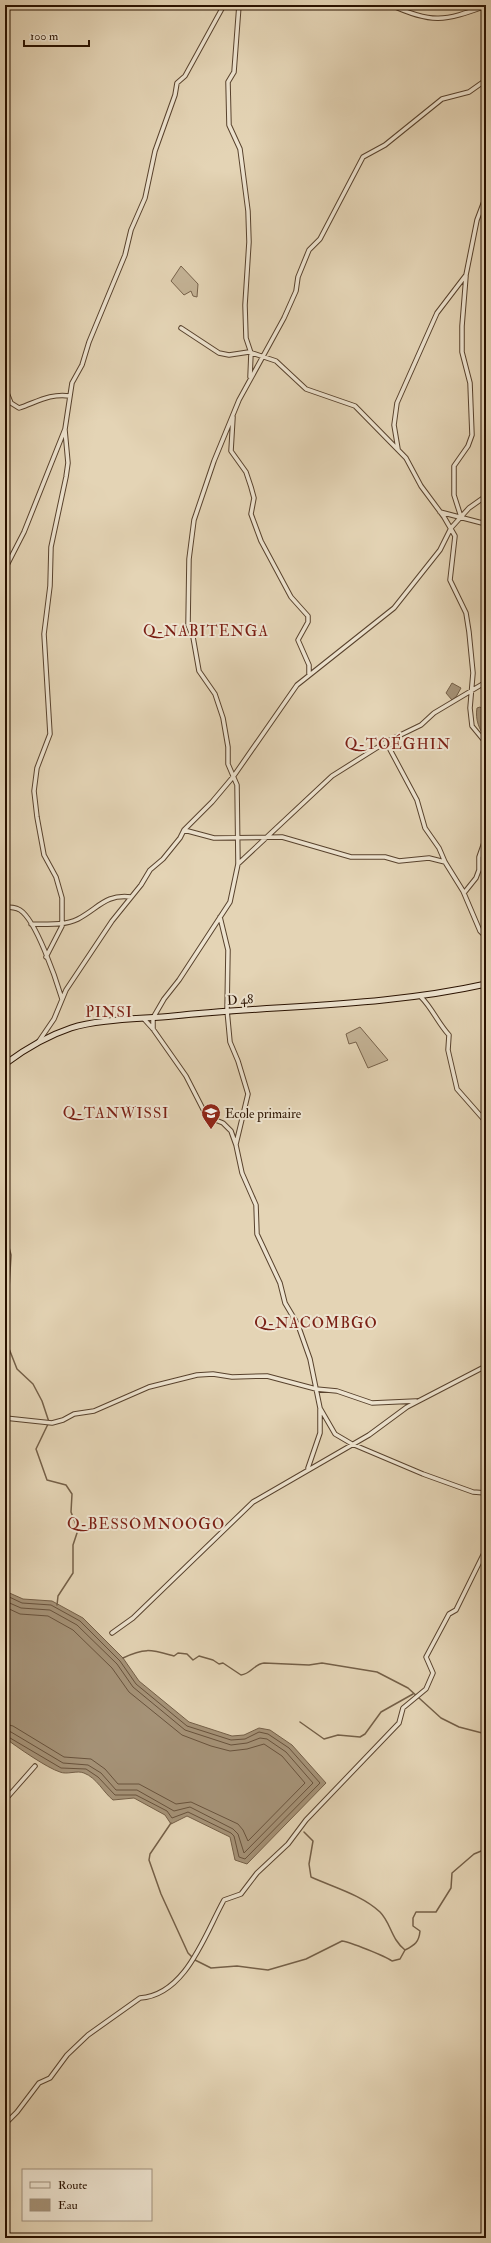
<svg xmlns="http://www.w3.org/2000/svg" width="491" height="2243" viewBox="0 0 491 2243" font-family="'IM FELL Double Pica',serif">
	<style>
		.green { fill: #c4b396; stroke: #77624b }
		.water { fill: #a59277; stroke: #745f47 }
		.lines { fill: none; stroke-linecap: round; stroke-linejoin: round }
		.shore { stroke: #68523c; stroke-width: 1 }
		.stream { stroke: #745f47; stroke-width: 1.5 }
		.street-casing { stroke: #58422d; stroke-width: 5.5 }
		.secondary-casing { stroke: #2a1200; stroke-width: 7 }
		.street { stroke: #ede3cf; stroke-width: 3.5 }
		.secondary { stroke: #ede3cf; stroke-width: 5 }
		.labels { text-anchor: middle; stroke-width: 4; stroke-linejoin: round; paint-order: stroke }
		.street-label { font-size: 13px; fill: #2a1200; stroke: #ede3cf }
		.poi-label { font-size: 13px; fill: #2a1200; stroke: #ede3cf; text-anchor: start }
		.quarter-label { font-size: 15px; letter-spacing: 1px; fill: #7a1f14; stroke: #ede3cf }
	</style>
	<rect width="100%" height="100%" fill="#e4d4b5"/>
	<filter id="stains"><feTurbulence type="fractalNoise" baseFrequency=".005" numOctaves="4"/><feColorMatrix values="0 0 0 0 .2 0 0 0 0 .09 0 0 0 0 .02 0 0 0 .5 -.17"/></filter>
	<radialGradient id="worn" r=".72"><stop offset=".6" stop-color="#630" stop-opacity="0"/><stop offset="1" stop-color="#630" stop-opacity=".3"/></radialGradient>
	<path class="green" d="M181 266 198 284 197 297 193 296 191 291 184 295 171 281Z
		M360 1027 388 1060 368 1068 356 1042 349 1044 346 1034Z"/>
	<path class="water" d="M452 683 461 688 456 697 452 700 446 693Z
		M480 707 486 712V738C479 730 475 719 477 708Z
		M5 1591 23 1599 52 1601 83 1618 123 1658 139 1681 189 1722 232 1736 244 1735 259 1728 270 1730 292 1745 326 1783 247 1864 235 1860 230 1837 187 1816 171 1824 165 1815 134 1798 113 1800C103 1792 97 1778 84 1773 77 1770 67 1775 60 1772 47 1768 17 1747 5 1738Z"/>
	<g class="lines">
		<path class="shore" d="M5 1595 22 1603 51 1605 80 1621 120 1661 136 1684 187 1726 231 1740 245 1739 259 1732 268 1734 289 1748 320 1783 245 1859 239 1857 234 1836 231 1833 188 1812 172 1818 167 1811 136 1795H115L98 1777 86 1769 61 1768 5 1735
			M5 1601 21 1608 50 1610 77 1625 117 1664 133 1687 185 1730 231 1745 247 1743 260 1738 267 1739 286 1752 313 1783 244 1853 238 1834 233 1829 190 1807 174 1811 137 1790H116L101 1773 88 1765 63 1763 11 1732 5 1730
			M5 1607 20 1614 48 1616 73 1630 112 1668 129 1692 182 1735 211 1746 230 1751 247 1749 264 1744 282 1756 305 1783 248 1841 243 1830 238 1824 191 1802 176 1804 139 1784H118L105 1769 91 1759 64 1757 13 1726 5 1724"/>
		<path class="stream" d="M5 1232 11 1255 6 1341 17 1369 33 1384 42 1401 49 1422 36 1449 47 1480 66 1485 72 1494 71 1512 78 1530 73 1545V1573L58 1596 57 1605
			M123 1658C145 1647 152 1650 174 1656L178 1653 187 1654 193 1660 199 1656 213 1660 219 1664 223 1663 241 1675C251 1674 254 1664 264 1663L309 1665 322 1663 377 1672 408 1688 441 1718 459 1727 486 1734
			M300 1722 324 1739 338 1735 360 1737 365 1734 381 1712 413 1694
			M171 1823 150 1854 149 1860 161 1894 188 1953 195 1960 211 1968 237 1966 268 1970 306 1959 342 1941C350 1942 385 1956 392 1961L400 1959 405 1950
			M304 1832 313 1841 309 1864 311 1877C333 1887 362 1895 380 1912 391 1923 391 1939 405 1950 415 1945 419 1942 420 1931L413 1926V1918L416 1912H436L451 1888 452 1873 474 1854 486 1849"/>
		<defs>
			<path id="street" d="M239 5 234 72 228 82 229 125 240 149 248 211 249 242 245 305 246 338 251 353 250 377
				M391 5C432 24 444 21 486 6
				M181 328 219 353 229 355 249 352 276 361 306 389 355 406 406 458 421 486 444 517 455 536 450 580 466 613 469 632 473 673 470 708 472 726 486 743
				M5 388 11 403 19 408C37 402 50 393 70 396
				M233 417 231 451 246 472 251 487 254 498 251 514 261 541 291 597 308 616V622L298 640 309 665V674
				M398 449 394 425 397 403 437 313 466 275 477 220 486 196
				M440 512 486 524
				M461 517 454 495V466L468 446 472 435 470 383 462 352V326L466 276
				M5 569 24 532 65 429 72 383 82 365 89 342 125 255 131 230 145 198 155 151 175 95 177 83 185 76 224 5
				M386 742 417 800 425 828 439 848 445 862 463 891 480 931 486 937
				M184 830 214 838 282 837 351 857H385L399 861 429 858 445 862
				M238 864 332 776 386 742 421 725 434 713 486 682
				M464 893 476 878 479 870V857L486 837
				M5 907C11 907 15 907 20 910 36 920 56 979 62 999
				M220 917 228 950 227 1010 230 1042 238 1061 248 1094 236 1144
				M31 924C46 924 64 926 78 919 99 908 105 894 131 897
				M46 957 62 926V898L56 877 44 855 37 817 34 791 37 768 50 734 44 634 50 586 51 547 66 477 68 463 65 430
				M421 997C432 1008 438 1023 449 1035L448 1050 457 1089 486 1122
				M144 1019 153 1029 186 1076 205 1113 213 1119 223 1123 231 1131 236 1145 242 1173 256 1205 257 1234 280 1283 285 1303 298 1325 310 1359 320 1408 335 1434 352 1444 423 1474 473 1492 486 1493
				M153 1029V1018L164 999 179 980 230 902 238 864 237 785 228 764V747L223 718 215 694 199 671 193 637 188 625 189 559 194 520 214 461 239 400 284 318 296 291 298 277 309 250 320 239 363 157 385 145 442 99 469 92 486 80
				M39 1041 54 1019 66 990 112 921 141 885 150 870 163 859 180 838 184 830 212 802 233 777 297 685 394 608 440 550 451 528 469 508 486 496
				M5 1418 52 1423 63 1420 74 1414 94 1411 149 1387 197 1375 213 1374 232 1377 267 1376 316 1389 337 1391 372 1403 416 1401
				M308 1468 320 1433V1409
				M112 1633 133 1618 253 1502 369 1435 407 1407 486 1366
				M5 1800 35 1766
				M5 2124 17 2112 39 2083 50 2078 67 2055 88 2035 140 1998C186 1995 205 1934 224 1900L241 1894 257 1873 288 1844 306 1820 399 1723 403 1708 426 1689 433 1673 426 1657 449 1614 456 1610 486 1549"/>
			<path id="secondary" d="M5 1064C25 1049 47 1036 71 1028 98 1019 144 1019 173 1016 278 1005 383 1007 486 984"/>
		</defs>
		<use href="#street" class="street-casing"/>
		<use href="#secondary" class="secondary-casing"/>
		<use href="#street" class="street"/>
		<use href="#secondary" class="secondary"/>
	</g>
	<defs>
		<symbol id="school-pin" viewBox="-11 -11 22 30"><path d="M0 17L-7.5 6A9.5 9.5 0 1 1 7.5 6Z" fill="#8f2418" stroke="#ede3cf"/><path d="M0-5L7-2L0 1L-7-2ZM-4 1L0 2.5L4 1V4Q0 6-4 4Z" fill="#fff"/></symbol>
	</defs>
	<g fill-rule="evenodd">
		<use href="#school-pin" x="200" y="1102" width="22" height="30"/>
	</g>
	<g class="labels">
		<g class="street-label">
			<text transform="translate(240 999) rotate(-4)" y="5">D 48</text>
		</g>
		<g class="poi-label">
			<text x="225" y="1118">Ecole primaire</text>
		</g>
		<g class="quarter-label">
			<text x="206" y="636">Q-NABITENGA</text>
			<text x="398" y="749">Q-TOÉGHIN</text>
			<text x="109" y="1017">PINSI</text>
			<text x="116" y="1118">Q-TANWISSI</text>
			<text x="316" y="1328">Q-NACOMBGO</text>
			<text x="146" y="1529">Q-BESSOMNOOGO</text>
		</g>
	</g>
	<rect width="491" height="2243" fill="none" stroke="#e4d4b5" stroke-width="20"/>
	<rect x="6" y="6" width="479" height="2231" fill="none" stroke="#2a1200" stroke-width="2"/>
	<rect x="10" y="10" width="471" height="2223" fill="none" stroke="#2a1200"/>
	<rect x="22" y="2169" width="130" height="52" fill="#ede3cf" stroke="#9f8f7c"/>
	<rect x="30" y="2182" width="20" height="6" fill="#ede3cf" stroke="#9f8f7c"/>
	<text x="58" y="2189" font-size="12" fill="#2a1200">Route</text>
	<rect x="30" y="2199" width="20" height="12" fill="#a59277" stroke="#9f8f7c"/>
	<text x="58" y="2209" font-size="12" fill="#2a1200">Eau</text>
	<path d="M24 40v6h65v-6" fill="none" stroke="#2a1200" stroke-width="2"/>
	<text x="30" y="40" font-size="12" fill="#2a1200" stroke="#ede3cf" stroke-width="3" paint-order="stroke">100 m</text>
	<rect width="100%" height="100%" filter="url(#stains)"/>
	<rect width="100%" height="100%" fill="url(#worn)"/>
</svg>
